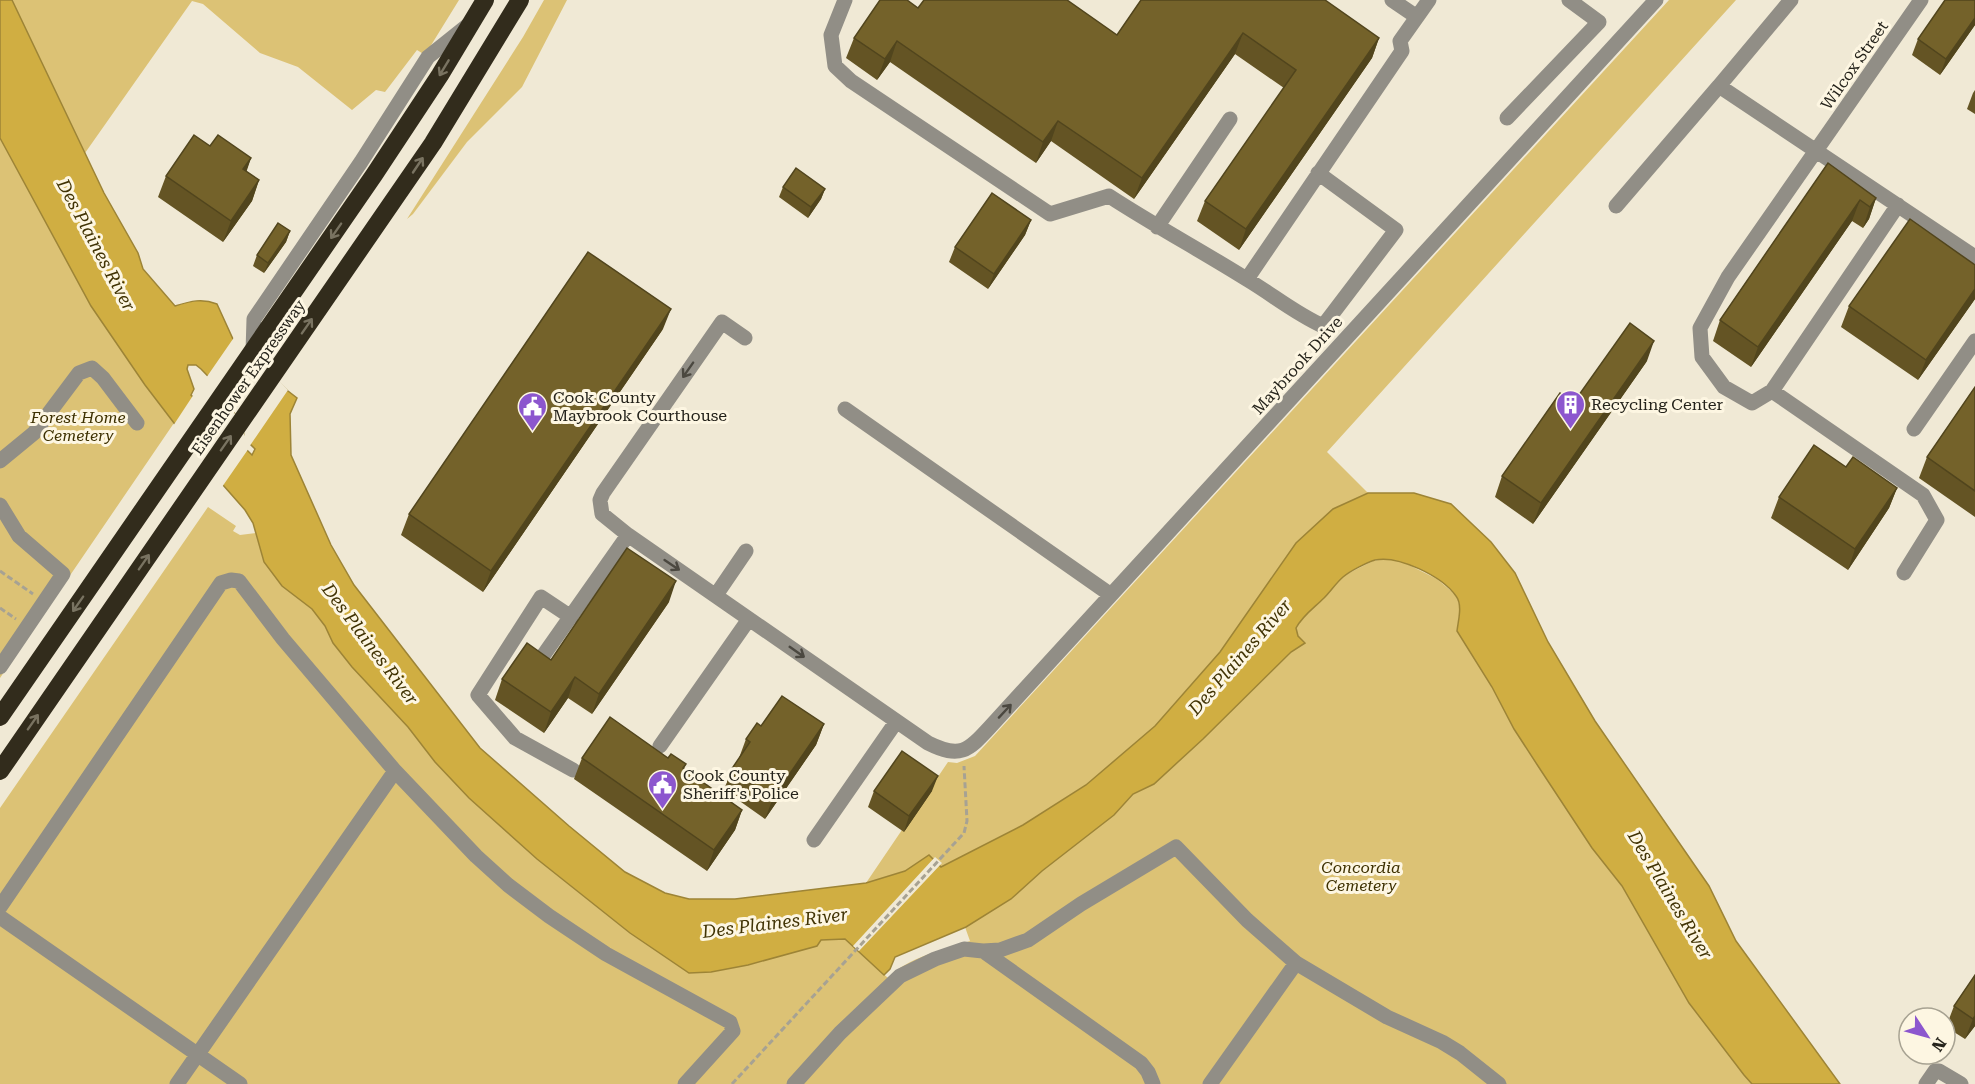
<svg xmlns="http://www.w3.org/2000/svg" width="1975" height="1084" viewBox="0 0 1975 1084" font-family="'Roboto Serif',serif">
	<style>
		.green { fill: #dcc275 }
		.water { fill: #d0ae42; stroke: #9d8436; stroke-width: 1.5; fill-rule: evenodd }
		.pier { fill: #f0e9d5 }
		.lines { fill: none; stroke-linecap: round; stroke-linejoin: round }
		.path { stroke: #a7a293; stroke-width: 3; stroke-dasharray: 6 3; stroke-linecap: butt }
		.minor { stroke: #918e86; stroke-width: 15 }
		.highway { stroke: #322c1c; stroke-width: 18 }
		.wall { fill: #645424 }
		.shaded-wall { fill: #51451d }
		.building { fill: #74622a; stroke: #51451d; stroke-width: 1.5 }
		.oneway { stroke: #797361 }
		.oneway2 { stroke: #4b4840 }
		.labels { text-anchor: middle; stroke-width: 6; stroke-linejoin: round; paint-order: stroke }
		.street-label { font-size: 16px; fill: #25231b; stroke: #fdf6e2 }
		.poi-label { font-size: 16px; fill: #25231b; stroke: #fdf6e2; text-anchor: start }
		.park-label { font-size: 16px; font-style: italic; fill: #3d3000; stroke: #fdf6e2 }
		.water-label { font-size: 18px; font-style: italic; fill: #413304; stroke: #fdf6e2 }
	</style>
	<rect width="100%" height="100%" fill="#f0e9d5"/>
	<path class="green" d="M12 0H459L425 55 417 50 385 92 376 90 352 110 298 67 260 53 203 4 192 1 85 153Z
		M544 0H567L522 87 467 142 413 214 407 219 523 37Z
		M1669 0H1736L1327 452 1368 493 1333 509 1220 652 1155 726 1086 785 1023 825 941 867 929 855 905 871 866 883 948 762 957 763 975 756Z
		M0 138 91 306 145 385 174 423 0 678Z
		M208 507 236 526 233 531 240 535 256 533 264 562 282 586 312 609 325 626 333 643 352 667 408 727 435 762 469 798 537 859 630 933 711 972 748 965 821 940 845 939 888 978C908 957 943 950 970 941L965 927 1011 899 1042 871 1114 815 1133 794 1154 784 1203 739 1291 652 1305 643 1298 636 1296 628 1300 620 1326 596 1343 576 1373 561 1390 558 1401 561 1437 579 1457 596 1460 608 1457 631 1492 687 1514 729 1592 848 1622 886 1689 1003 1752 1084H0V808Z"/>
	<path class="water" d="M0 0H12L104 193 138 253 143 269 175 306C191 301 202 298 217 304L233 339 288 391 297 398 290 414 291 455 331 545 354 585 480 748 569 826 625 872 665 893 689 899H735L866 883 905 871 929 855 941 867 1023 825 1086 785 1155 726 1220 652 1296 543 1333 509 1368 493H1414L1451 504 1491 542 1515 573 1548 642 1595 721 1709 886 1736 941 1840 1084H1752L1744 1075 1689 1003 1622 886 1592 848 1538 766 1514 729 1492 687 1457 631C1458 621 1463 605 1456 596 1442 576 1398 555 1375 560 1366 563 1350 571 1343 577 1336 583 1331 591 1324 598 1314 608 1303 615 1296 628L1298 636 1305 643 1291 652 1203 739 1154 784 1133 794 1114 815 1042 871 1011 899 966 927 895 957 890 969 884 975 845 939 821 940 817 946 748 965 711 972 689 973 630 933 537 859 469 798 435 762 408 727 352 667 333 643 325 626 312 609 282 586 264 562 253 523 245 510 186 443 174 423 145 385 91 306 0 138ZM188 365H196L201 369 228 397 249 443 255 449 252 455 191 395 194 389 187 369Z"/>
	<path class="pier" d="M235 336 288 390 249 447 246 444 243 425 226 399 206 378Z
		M194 394 249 448 222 487 184 445 173 426Z
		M935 857 942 863 859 951 853 946Z"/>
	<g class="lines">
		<path class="path" d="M0 571 33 594
			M0 608 16 619
			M732 1084 964 833 967 821 964 766"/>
		<path class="minor" d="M845 0 831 35 835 66 851 81 1050 214 1109 196C1155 226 1202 251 1248 280 1273 295 1296 314 1323 326L1396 230 1318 173
			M1392 0 1417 17 1429 0
			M1791 0 1719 86 1975 257
			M1507 118 1599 22 1569 0
			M1898 205 1772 391 1752 403 1724 387 1702 357 1700 328 1728 277 1921 0
			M1616 206 1719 86
			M1157 227 1230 119
			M1247 279 1402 51 1400 41 1417 17
			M745 338 722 322 603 493 600 500 602 514 628 535 928 743C960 759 968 751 990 727L1656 0
			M253 352 254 319 361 162 428 57 468 25
			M1772 391 1923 495 1937 520 1904 573
			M845 409 1111 595
			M1914 429 1975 341
			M0 461 34 433 79 373 92 368 103 378 137 423
			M0 505 19 536 63 574 0 667
			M716 595 746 551
			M571 617 541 597 478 695 515 738 573 770
			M533 670 628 535
			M660 746 749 619
			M814 840 896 722
			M0 907 221 583 231 580 239 581 283 639 395 771 476 856 508 885 549 916 606 954 730 1022 733 1031 685 1084
			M0 917 240 1084
			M983 951 1141 1063 1148 1072 1153 1084
			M177 1084 395 771
			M794 1084 840 1033 900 976 935 959 964 949 983 951 1000 950 1028 940 1081 904 1176 847 1247 920 1296 963 1387 1017 1442 1042 1460 1053 1499 1084
			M1210 1084 1296 963
			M1926 1084 1935 1071H1939L1961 1084"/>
		<path class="highway" d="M0 717 374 175 440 75 485 0
			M0 771 433 143 520 0"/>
	</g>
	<path class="wall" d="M1141 0 1379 38 1372 58 1239 250 1197 221 1205 201 1284 88 1235 54 1134 199 1051 141 1036 163 890 62 877 80 846 58 854 38 918 8 1117 35Z
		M1975 0V25L1940 75 1912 55 1918 39Z
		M1975 90V114L1967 109 1973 93Z
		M210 146 251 158 246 171 259 180 252 201 223 242 158 197 166 176Z
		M1828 163 1876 198 1869 219 1863 228 1852 221 1751 367 1713 341 1720 320Z
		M783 187 825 189 821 199 808 218 779 197Z
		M1031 220 1025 235 988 289 949 262 955 247Z
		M290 231 286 242 264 273 253 266 257 255Z
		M1975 265V299L1918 380 1841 327 1849 306Z
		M663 329 483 592 401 535 409 514Z
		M1647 361 1533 524 1495 497 1502 476 1574 402Z
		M1975 387V517L1919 478 1927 457Z
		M1846 467 1897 488 1889 508 1848 570 1771 518 1779 497Z
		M669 602 592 714 568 698 544 733 495 700 502 679 551 660Z
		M824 724 816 745 765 819 724 790 731 770 739 758 746 739 761 726Z
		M582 758H668L686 764 684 769 742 810 735 830 707 871 574 779Z
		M874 791H932L904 832 868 807Z
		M1975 975V1026L1965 1039 1946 1027 1954 1006Z"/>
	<path class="shaded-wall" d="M1975 18V25L1940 75 1946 59Z
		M1243 33 1235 54 1134 199 1142 178Z
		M1379 38 1372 58 1239 250 1246 229Z
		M897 41 890 62 877 80 885 59Z
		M1058 121 1051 141 1036 163 1043 142Z
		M251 158 244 179 243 169Z
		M259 180 252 201 223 242 231 221Z
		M825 189 821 199 808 218 811 207Z
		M1876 198 1869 219 1863 228 1870 207Z
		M1860 200 1852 221 1751 367 1758 347Z
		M1031 220 1025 235 988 289 994 274Z
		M290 231 286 242 264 273 268 263Z
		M1975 289V299L1918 380 1926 360Z
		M671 309 663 329 483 592 491 571Z
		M1654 341 1647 361 1533 524 1541 503Z
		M1897 488 1889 508 1848 570 1855 549Z
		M676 581 669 602 592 714 599 694Z
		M575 677 568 698 544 733 551 712Z
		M824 724 816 745 765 819 773 798Z
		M938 776 932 791 904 832 909 816Z
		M742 810 735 830 707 871 714 850Z
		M1975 1016V1026L1965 1039 1973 1019Z"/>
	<path class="building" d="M880 0H907L918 8 924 0H1067L1117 35 1141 0H1325L1379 38 1246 229 1205 201 1296 70 1243 33 1142 178 1058 121 1043 142 897 41 885 59 854 38Z
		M1945 0H1975V18L1946 59 1918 39Z
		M194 135 210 146 218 135 251 158 243 169 259 180 231 221 166 176Z
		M1828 163 1876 198 1870 207 1860 200 1758 347 1720 320Z
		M796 168 825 189 811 207 783 187Z
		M992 193 1031 220 994 274 955 247Z
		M1910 219 1975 265V289L1926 360 1849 306Z
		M278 223 290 231 268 263 257 255Z
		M588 252 671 309 491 571 409 514Z
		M1630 323 1654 341 1541 503 1502 476 1560 393 1574 402Z
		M1975 387V491L1927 457Z
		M1814 445 1846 467 1853 457 1897 488 1855 549 1779 497Z
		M627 548 676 581 599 694 575 677 551 712 502 679 527 643 551 660Z
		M782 696 824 724 773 798 731 770 750 742 746 739 757 723 761 726Z
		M610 717 668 758 671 754 686 764 683 768 742 810 714 850 582 758Z
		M902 751 938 776 909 816 874 791Z
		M1975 975V1016L1973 1019 1954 1006Z"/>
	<defs><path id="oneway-shaft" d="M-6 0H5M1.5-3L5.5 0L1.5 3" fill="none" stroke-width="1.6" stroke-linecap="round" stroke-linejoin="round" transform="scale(1.5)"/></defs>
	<g class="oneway">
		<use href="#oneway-shaft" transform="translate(444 68) rotate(121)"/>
		<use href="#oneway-shaft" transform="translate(418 165) rotate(-56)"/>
		<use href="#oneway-shaft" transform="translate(336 231) rotate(125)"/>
		<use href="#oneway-shaft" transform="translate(307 326) rotate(-55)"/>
		<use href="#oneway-shaft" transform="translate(226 443) rotate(-55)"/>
		<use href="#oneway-shaft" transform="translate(144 562) rotate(-55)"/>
		<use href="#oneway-shaft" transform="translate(78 604) rotate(125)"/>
		<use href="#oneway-shaft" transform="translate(33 722) rotate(-55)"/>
	</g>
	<g class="oneway2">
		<use href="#oneway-shaft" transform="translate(688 370) rotate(125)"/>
		<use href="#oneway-shaft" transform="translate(672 565) rotate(34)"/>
		<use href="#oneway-shaft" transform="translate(797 652) rotate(35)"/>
		<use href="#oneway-shaft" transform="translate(1005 711) rotate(-47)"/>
	</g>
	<defs>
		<symbol id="building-pin" viewBox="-11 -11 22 30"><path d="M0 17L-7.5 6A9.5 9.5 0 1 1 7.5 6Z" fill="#8c56ce" stroke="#fdf6e2"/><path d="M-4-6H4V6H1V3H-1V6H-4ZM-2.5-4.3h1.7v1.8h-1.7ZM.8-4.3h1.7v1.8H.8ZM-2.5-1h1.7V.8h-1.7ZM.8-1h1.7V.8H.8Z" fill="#fff"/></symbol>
		<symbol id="civic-pin" viewBox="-11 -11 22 30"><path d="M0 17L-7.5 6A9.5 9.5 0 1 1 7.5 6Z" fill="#8c56ce" stroke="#fdf6e2"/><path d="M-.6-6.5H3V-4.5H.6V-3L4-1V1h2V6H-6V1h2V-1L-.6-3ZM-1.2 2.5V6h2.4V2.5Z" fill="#fff"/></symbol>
	</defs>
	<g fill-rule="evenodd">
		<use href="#building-pin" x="1554" y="388" width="33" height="45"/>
		<use href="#civic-pin" x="516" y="390" width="33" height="45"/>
		<use href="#civic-pin" x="646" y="768" width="33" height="45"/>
	</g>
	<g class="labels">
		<g class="street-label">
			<text transform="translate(1854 65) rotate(-55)" y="6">Wilcox Street</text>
			<text transform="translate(1297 365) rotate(-48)" y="6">Maybrook Drive</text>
			<text transform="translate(248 377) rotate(-55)" y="6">Eisenhower Expressway</text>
		</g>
		<g class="poi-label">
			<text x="553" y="403">Cook County<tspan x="553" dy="18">Maybrook Courthouse</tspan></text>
			<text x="1591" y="410">Recycling Center</text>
			<text x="683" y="781">Cook County<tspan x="683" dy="18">Sheriff's Police</tspan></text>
		</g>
		<g class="park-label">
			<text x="78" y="423">Forest Home<tspan x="78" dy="18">Cemetery</tspan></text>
			<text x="1361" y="873">Concordia<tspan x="1361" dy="18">Cemetery</tspan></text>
		</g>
		<g class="water-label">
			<text transform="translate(96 245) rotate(62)" y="6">Des Plaines River</text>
			<text transform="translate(370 644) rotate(53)" y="6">Des Plaines River</text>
			<text transform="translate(1240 657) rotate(-49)" y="6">Des Plaines River</text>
			<text transform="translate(1670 895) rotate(59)" y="6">Des Plaines River</text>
			<text transform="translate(775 923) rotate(-7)" y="6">Des Plaines River</text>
		</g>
	</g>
	<g transform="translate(1927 1036) rotate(126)"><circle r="28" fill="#fdf6e2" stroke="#a7a292" stroke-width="1.5"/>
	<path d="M0-4.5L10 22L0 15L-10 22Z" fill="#8c56ce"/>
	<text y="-9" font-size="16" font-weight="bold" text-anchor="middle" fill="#25231b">N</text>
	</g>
</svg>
